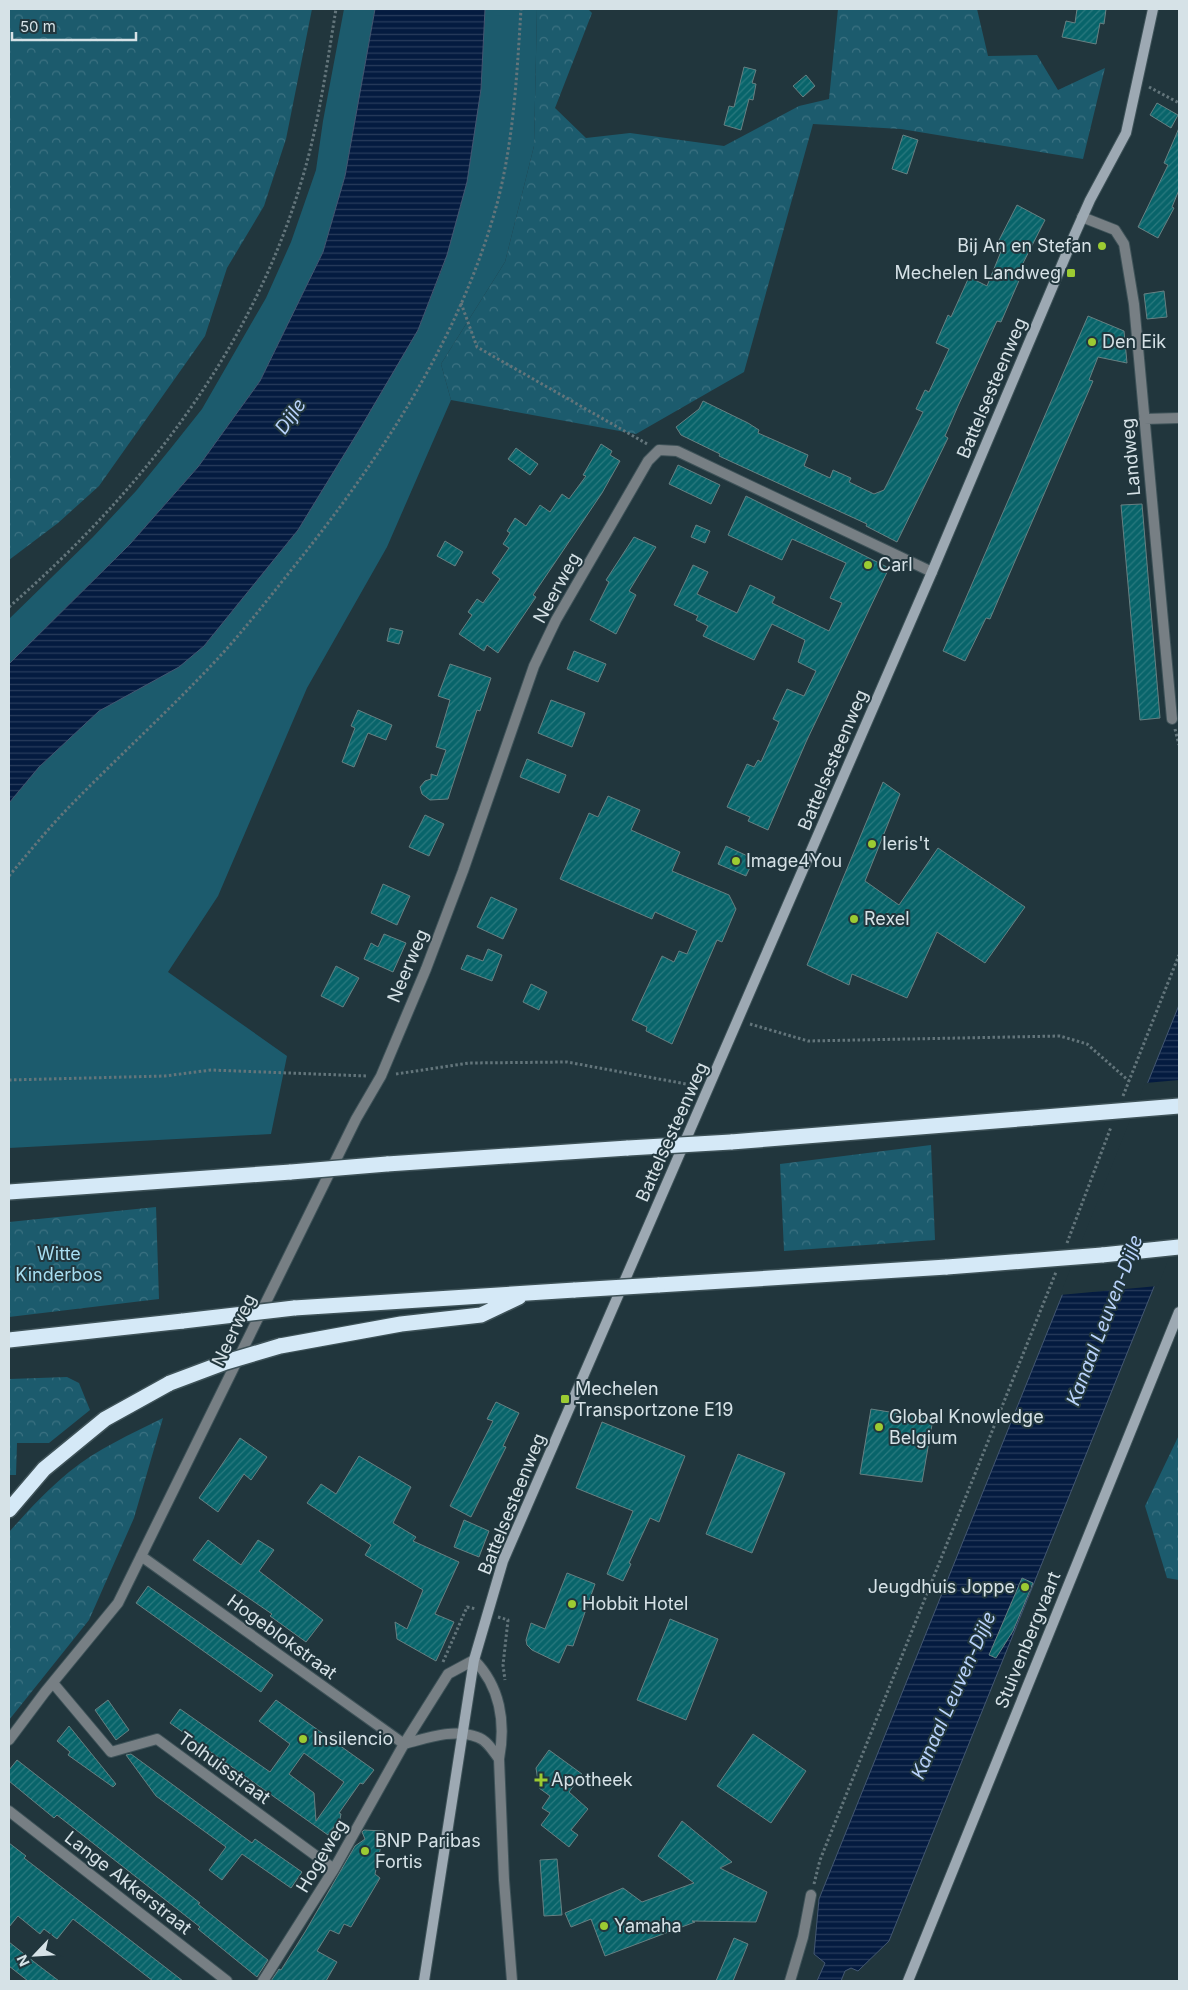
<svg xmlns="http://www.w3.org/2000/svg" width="1188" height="1990" viewBox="0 0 1188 1990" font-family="Inter,sans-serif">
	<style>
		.grass { fill: #1c5b6d }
		.forest { fill: url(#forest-crowns) }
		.water { fill: url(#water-rules); stroke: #435772 }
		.pier { fill: #21363d }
		.building { fill: url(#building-hatch); stroke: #678082; fill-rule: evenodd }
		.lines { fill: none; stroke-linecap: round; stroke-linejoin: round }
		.street-casing { stroke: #3e5258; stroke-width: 12 }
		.secondary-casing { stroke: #3e5258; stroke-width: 12 }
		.highway-casing { stroke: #3e5258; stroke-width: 18 }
		.path { stroke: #63757b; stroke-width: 3; stroke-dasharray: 2.5 2.5; stroke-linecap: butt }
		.street { stroke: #777f84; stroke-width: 10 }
		.secondary { stroke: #9da9b3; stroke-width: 10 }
		.highway { stroke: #d5e9f7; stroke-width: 15 }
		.highway-bridge-casing { stroke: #3e5258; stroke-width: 18; stroke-linecap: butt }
		.highway-bridge { stroke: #d5e9f7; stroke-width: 15 }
		.poi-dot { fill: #9ccb32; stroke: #21363d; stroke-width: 2 }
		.labels { text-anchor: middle; stroke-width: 4; stroke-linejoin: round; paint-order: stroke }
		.poi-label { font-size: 18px; fill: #d6e2e7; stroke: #21363d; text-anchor: start }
		.street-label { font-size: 18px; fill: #d6e2e7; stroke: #21363d }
		.park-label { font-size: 18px; fill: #a8dff2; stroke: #21363d }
		.water-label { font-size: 19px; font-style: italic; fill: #b9d3fb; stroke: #21363d }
	</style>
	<defs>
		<pattern id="forest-crowns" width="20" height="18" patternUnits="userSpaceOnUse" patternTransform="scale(1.25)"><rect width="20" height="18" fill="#1c5b6d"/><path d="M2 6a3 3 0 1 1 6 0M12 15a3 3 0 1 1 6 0" fill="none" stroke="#3c7282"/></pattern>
		<pattern id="water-rules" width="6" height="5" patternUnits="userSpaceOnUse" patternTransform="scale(1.25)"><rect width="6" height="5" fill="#041b40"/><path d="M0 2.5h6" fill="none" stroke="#283c5c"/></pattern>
		<pattern id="building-hatch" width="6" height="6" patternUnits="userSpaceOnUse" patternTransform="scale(1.25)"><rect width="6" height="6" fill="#08646a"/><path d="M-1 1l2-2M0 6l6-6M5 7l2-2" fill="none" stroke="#2b7a7f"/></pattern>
	</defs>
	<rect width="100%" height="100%" fill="#21363d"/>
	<path class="grass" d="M344 9H375L345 176 323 252 260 381 198 467 130 544 9 664V619L93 537 136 491 171 448 202 409 266 298 291 242 316 170 323 121Z
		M485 9H537L534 146 505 262 441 364 451 400 387 547 307 688 218 896 168 972 287 1056 271 1134 9 1148V803L37 769 100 709 204 646 298 530 361 427 418 330 444 264 461 204 472 148 481 89Z"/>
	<path class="forest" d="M9 9H312L286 139 264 206 227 268 205 336 99 486 58 523 9 560Z
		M537 9H588L592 13 555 108 586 138 630 133 724 146 799 106 829 99 838 9H977L988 56 1037 55 1058 90 1105 68 1083 159 901 129 813 124 744 372 636 434 451 400 441 364 505 262 534 146Z
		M931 1145 935 1240 784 1251 780 1164Z
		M156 1207 159 1299 9 1317V1222Z
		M67 1377 79 1383 90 1410 49 1443H17L16 1475H9V1379Z
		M163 1418 134 1518 89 1620 9 1720V1532C28 1511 47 1490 69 1472 97 1449 131 1434 163 1418Z
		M1179 1435V1580L1167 1578 1145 1506Z"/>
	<path class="water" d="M375 9H485L481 89 467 182 447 255 418 330 361 427 298 530 204 646 179 667 99 711 39 767 9 803V664L130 544 198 467 260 381 323 252 345 176Z
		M1179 1005V1225L889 1941 858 1971 851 1968 845 1971 841 1981H817L825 1963 814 1954 819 1899Z"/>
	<path class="pier" d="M1179 1080V1232L1158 1286 1060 1295 1145 1083Z"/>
	<path class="building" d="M1077 9H1106L1104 24 1100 23 1096 44 1062 37 1066 21 1075 23Z
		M744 67 756 70 752 83 756 84 753 100 749 99 741 130 724 125 729 106 734 107Z
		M806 75 815 86 803 97 793 86Z
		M1157 103 1178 115 1171 128 1150 115Z
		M1179 128V190L1172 207 1174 208 1158 238 1138 227 1168 165 1164 163Z
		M903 135 918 140 907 174 892 169Z
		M1017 205 1045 220 1017 275 1021 276 1001 322 997 321 958 406 945 436 948 438 897 542 866 526 867 524 719 456 720 454 681 435 676 427 699 409 703 401 748 423 759 430 758 433 808 455 804 466 830 478 833 470 851 478 849 482 874 494 884 490 923 412 916 409 925 390 929 392 949 349 936 343 948 315 951 317 969 277 987 286 1002 249 996 246Z
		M1164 291 1167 317 1147 319 1144 294Z
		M1088 316 1124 331 1127 363 1098 357 1089 380 1093 381 999 598 990 619 986 618 965 661 943 651Z
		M601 444 612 451 610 455 620 461 602 493 533 595 536 597 498 653 487 645 484 651 459 634 472 615 468 612 477 599 483 603 500 579 492 573 509 548 503 544 510 533 507 531 515 518 526 526 540 505 550 512 562 494 569 499 586 476 583 475Z
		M516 448 538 464 530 475 508 459Z
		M678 465 720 485 711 504 669 484Z
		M746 496 889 568 806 742 768 830 748 821 750 817 727 807 747 764 754 767 758 760 761 762 779 722 773 719 787 689 804 696 816 671 798 662 805 640 772 624 754 660 703 636 708 626 696 620 698 616 674 605 693 565 708 572 697 594 737 613 750 585 775 597 772 603 829 631 842 603 830 598 846 563 792 539 782 560 728 535Z
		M1142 504 1160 718 1140 720 1121 505Z
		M696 525 710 531 705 543 691 537Z
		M634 537 656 547 629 591 636 595 616 634 590 620 609 582 606 580Z
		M445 541 463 552 455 566 437 556Z
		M390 628 403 631 399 644 387 641Z
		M574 651 606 664 598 682 567 669Z
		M450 664 491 678 480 711 477 710 448 799 430 800 422 794 420 787 425 781 431 779V774L437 776 446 750 436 747 450 700 438 696Z
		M551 700 585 713 572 747 538 733Z
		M358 710 392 725 386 740 368 733 354 767 342 762 355 728 351 726Z
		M527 759 566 775 559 793 520 777Z
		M883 782 900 794 865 881 899 905 938 848 1025 907 985 963 937 932 907 998 852 974 849 985 807 965Z
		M608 796 640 810 631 830 680 852 672 871 729 895 736 909 722 942 717 940 672 1044 646 1031 647 1027 632 1020 662 956 674 962 679 951 687 954 697 931 655 912 652 919 560 879 589 813 598 817Z
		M425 815 444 824 429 856 409 847Z
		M726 846 754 859 746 876 718 864Z
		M383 884 410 896 397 925 371 913Z
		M491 897 517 909 503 939 477 927Z
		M384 934 406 943 393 972 364 959 371 943 378 947Z
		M488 949 502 955 492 981 461 969 467 955 483 961Z
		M336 966 359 978 343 1007 321 996Z
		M531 984 547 992 539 1010 523 1002Z
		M496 1402 519 1413 503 1446 506 1447 471 1517 450 1506 493 1421 487 1419Z
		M871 1409 933 1419 922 1482 860 1474Z
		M602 1422 685 1456 659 1522 650 1518 629 1563 631 1564 623 1581 607 1574 633 1511 576 1488Z
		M240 1438 267 1457 251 1480 244 1474 218 1512 199 1498Z
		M738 1454 785 1473 752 1553 706 1534Z
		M359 1456 411 1487 393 1523 416 1537 413 1541 459 1562 435 1614 454 1622 436 1661 397 1639 395 1622 407 1629 423 1590 365 1555 371 1545 307 1503 321 1484 336 1494Z
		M464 1520 489 1531 479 1557 454 1547Z
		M208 1540 241 1565 258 1540 274 1550 259 1571 323 1620 306 1642 270 1616 272 1614 193 1560Z
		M567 1573 595 1584 573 1646 567 1645 559 1663 532 1650 527 1645 526 1640 531 1623 545 1629Z
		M1022 1578 1033 1583 1013 1631 996 1658 989 1655Z
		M148 1586 273 1675 261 1692 136 1603Z
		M670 1619 718 1639 686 1720 637 1700Z
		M108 1700 129 1730 116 1740 95 1710Z
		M276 1700 374 1770 363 1784 360 1783 339 1813 341 1814 340 1819 328 1835 170 1723 180 1709 270 1772 290 1744 259 1721ZM304 1753 344 1782 316 1821 314 1793 289 1774Z
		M69 1726 116 1784 113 1787 68 1755 70 1752 57 1741Z
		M753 1734 806 1771 771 1823 717 1786Z
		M549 1750 582 1774 569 1792 588 1809 571 1830 578 1835 569 1847 541 1825 550 1813 542 1808 550 1796 539 1788 536 1768Z
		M131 1754 252 1843 255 1839 302 1872 291 1888 242 1854 222 1880 209 1870 226 1847 156 1796 126 1755Z
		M17 1760 200 1903 198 1904 268 1960 257 1977 198 1929 200 1927 57 1815 54 1818 9 1781V1770Z
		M682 1821 732 1862 720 1868 767 1892 756 1922 692 1921 695 1922 605 1956 591 1919 571 1927 565 1913 623 1888 642 1902 694 1883 658 1856Z
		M364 1830 384 1831 375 1874 380 1878 351 1927 344 1924 339 1934 330 1930 317 1951 337 1962 326 1981H271L279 1969 281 1970 305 1932 355 1846 365 1839 362 1832Z
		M9 1843 26 1856 24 1858 183 1981H153L73 1919 57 1939 44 1929 40 1934 18 1916 9 1927Z
		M557 1859 562 1915 544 1916 540 1860Z
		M734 1938 748 1944 733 1981H716Z
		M9 1942 38 1965 59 1981H28L9 1966Z"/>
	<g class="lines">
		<defs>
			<path id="street" d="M1082 217 1115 230 1124 244 1134 304 1172 719
				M1144 419 1179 418
				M141 1556 404 1744
				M53 1683 111 1752 157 1739 334 1869
				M9 1740 45 1692 118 1603 356 1119 381 1076 426 969 463 871 534 666 556 620 648 461 659 450 677 451 932 572
				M404 1744C427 1738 454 1728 477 1737 487 1740 493 1751 499 1759
				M9 1811 227 1981
				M263 1981 334 1869 404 1744 448 1674 474 1660C500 1686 506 1722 499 1759L504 1880 512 1981
				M790 1981 803 1937 811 1895"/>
			<path id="secondary" d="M424 1981 474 1660 503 1561 932 572 1074 236 1090 200 1126 133 1153 9
				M908 1981 1179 1312"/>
			<path id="highway" d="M731 1142 1032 1118
				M387 1164 628 1148
				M9 1192 291 1172
				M1102 1255 1179 1247
				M658 1285 947 1267
				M294 1308 575 1290
				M9 1340 183 1321
				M280 1346 401 1324 481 1315 519 1297
				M9 1510 44 1469 105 1419 170 1383"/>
		</defs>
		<use href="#street" class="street-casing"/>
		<use href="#secondary" class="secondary-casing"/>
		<use href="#highway" class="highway-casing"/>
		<path class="path" d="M1149 87 1179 103
			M461 303 477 347 649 445
			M9 607C143 490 253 349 303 176 319 122 327 64 336 9
			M1175 729 1179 745
			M9 876C30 851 51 825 74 802 118 757 164 715 207 670 236 640 262 607 288 574 377 464 461 339 498 200 514 137 517 73 521 9
			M750 1024 808 1041 1060 1036 1087 1044 1129 1081
			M396 1074 469 1063 567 1062 697 1086
			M9 1080 165 1076 211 1070 367 1076
			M1123 1096 1179 955
			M1067 1243 1111 1127
			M498 1617 508 1620 503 1665 505 1680
			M443 1662 467 1607 476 1609
			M814 1884 820 1860 1056 1272"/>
		<use href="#street" class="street"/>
		<use href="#secondary" class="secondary"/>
		<use href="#highway" class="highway"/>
		<defs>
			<path id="highway-bridge" d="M1032 1118 1179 1106
				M628 1148 731 1142
				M291 1172 387 1164
				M947 1267 1102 1255
				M575 1290 658 1285
				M183 1321 294 1308
				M170 1383 226 1362 280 1346"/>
		</defs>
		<use href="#highway-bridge" class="highway-bridge-casing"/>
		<use href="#highway-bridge" class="highway-bridge"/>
	</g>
	<g class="poi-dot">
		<circle cx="1102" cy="246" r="5"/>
		<rect x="1066" y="268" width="10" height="10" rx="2.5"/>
		<circle cx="1092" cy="342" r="5"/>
		<circle cx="868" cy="565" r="5"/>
		<circle cx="872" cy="844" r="5"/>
		<circle cx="736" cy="861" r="5"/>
		<circle cx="854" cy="919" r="5"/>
		<rect x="560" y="1394" width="10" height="10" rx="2.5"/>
		<circle cx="879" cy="1427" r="5"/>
		<circle cx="1025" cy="1587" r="5"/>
		<circle cx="572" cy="1604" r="5"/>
		<circle cx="303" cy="1739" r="5"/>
		<path d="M538.5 1772.5h5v5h5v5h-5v5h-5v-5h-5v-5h5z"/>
		<circle cx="365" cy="1851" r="5"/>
		<circle cx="604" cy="1926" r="5"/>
	</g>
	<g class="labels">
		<g class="poi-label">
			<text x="1092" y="252" text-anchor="end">Bij An en Stefan</text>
			<text x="1061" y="279" text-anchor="end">Mechelen Landweg</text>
			<text x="1102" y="348">Den Eik</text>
			<text x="878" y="571">Carl</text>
			<text x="882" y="850">Ieris't</text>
			<text x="746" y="867">Image4You</text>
			<text x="864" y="925">Rexel</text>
			<text x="575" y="1395">Mechelen<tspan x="575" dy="21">Transportzone E19</tspan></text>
			<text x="889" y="1423">Global Knowledge<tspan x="889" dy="21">Belgium</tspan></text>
			<text x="1015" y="1593" text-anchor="end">Jeugdhuis Joppe</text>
			<text x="582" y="1610">Hobbit Hotel</text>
			<text x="313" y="1745">Insilencio</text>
			<text x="551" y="1786">Apotheek</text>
			<text x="375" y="1847">BNP Paribas<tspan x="375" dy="21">Fortis</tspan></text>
			<text x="614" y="1932">Yamaha</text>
		</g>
		<g class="street-label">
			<text transform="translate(992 388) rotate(-67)" y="6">Battelsesteenweg</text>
			<text transform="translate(1131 457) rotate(-95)" y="6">Landweg</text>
			<text transform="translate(557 588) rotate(-61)" y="6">Neerweg</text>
			<text transform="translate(833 760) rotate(-67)" y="6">Battelsesteenweg</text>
			<text transform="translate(408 966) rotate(-67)" y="6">Neerweg</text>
			<text transform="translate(672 1132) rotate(-66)" y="6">Battelsesteenweg</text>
			<text transform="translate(234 1330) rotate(-64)" y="6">Neerweg</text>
			<text transform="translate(512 1504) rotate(-68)" y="6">Battelsesteenweg</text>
			<text transform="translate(282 1637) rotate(36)" y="6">Hogeblokstraat</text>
			<text transform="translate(1028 1640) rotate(-68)" y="6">Stuivenbergvaart</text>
			<text transform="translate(224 1768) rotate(36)" y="6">Tolhuisstraat</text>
			<text transform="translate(322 1856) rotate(-59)" y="6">Hogeweg</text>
			<text transform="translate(128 1883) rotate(38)" y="6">Lange Akkerstraat</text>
		</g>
		<g class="park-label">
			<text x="59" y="1260">Witte<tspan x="59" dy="21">Kinderbos</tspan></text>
		</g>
		<g class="water-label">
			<text transform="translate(290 416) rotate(-55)" y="7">Dijle</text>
			<text transform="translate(1104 1320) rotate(-69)" y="7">Kanaal Leuven-Dijle</text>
			<text transform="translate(953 1695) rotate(-66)" y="7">Kanaal Leuven-Dijle</text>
		</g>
	</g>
	<rect width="1188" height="1990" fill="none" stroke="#d6e2e7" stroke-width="20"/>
	<g transform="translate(35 1955) rotate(245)" stroke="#21363d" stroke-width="4" paint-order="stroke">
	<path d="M0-4L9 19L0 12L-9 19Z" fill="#d6e2e7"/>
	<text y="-8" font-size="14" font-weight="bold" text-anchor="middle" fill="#d6e2e7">N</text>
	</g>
	<path d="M12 32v8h124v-8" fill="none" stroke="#d6e2e7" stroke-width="2.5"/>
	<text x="20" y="32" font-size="15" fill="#d6e2e7" stroke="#21363d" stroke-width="4" paint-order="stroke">50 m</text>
</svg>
